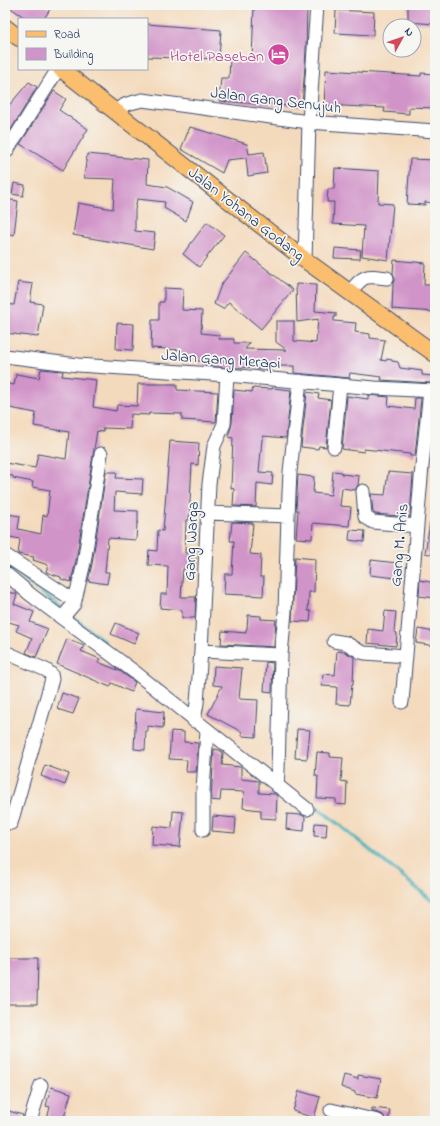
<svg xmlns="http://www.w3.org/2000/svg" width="440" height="1126" viewBox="0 0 440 1126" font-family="'Indie Flower',sans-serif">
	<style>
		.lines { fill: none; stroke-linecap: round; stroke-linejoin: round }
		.stream { stroke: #40b0ba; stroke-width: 3.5 }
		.building { fill: #d194c9 }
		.minor-casing { stroke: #3c496c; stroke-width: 15 }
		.major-casing { stroke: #3c496c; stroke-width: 18 }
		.minor { stroke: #fff; stroke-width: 13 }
		.major { stroke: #fabe6e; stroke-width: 16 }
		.labels { text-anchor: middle; stroke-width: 3.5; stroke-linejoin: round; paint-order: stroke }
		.hotel-label { font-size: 16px; fill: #b23c85; stroke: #f6f6f2; text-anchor: end }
		.street-label { font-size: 16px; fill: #1b2f5e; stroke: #f6f6f2 }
	</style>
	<rect width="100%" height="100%" fill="#f6f6f2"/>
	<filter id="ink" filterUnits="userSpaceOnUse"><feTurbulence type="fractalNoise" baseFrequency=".025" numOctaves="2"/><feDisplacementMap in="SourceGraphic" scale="8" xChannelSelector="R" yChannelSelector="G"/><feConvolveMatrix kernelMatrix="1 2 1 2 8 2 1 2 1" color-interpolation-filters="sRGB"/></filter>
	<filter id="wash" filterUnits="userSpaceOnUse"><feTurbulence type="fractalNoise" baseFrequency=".012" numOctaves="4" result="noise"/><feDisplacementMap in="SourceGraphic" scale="16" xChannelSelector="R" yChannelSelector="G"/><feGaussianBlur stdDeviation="0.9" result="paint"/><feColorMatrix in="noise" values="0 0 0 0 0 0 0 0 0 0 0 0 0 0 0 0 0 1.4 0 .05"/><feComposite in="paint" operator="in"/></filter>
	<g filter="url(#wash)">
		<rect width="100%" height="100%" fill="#f4dabc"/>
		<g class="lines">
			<path class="stream" d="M5 564 105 642
				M305 799 327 815 435 903"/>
		</g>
		<g id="blocks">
			<path class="building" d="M6 5H44L50 9 44 19H27Z
				M254 5H307L306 51 302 107 219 101 221 78H229L230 59 252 60Z
				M408 5H435V24L408 22Z
				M336 10 374 12 373 35 335 33Z
				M147 24 221 30 219 59 147 57Z
				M326 70 421 76V73L435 74V108L409 107V114L384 112 385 108 324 105Z
				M29 82 37 87 7 136 5 134V110Z
				M54 91 66 99 59 110 88 129 63 170 20 144Z
				M190 127 247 144 249 154 264 152 267 173 248 176 246 158 227 160 222 173 181 149Z
				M87 154 148 160 147 184 167 187 193 202 186 221 164 208 165 202 137 199 135 210V231L155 233 153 249 73 235 78 203 113 209 115 179 84 178Z
				M410 159 435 160V203L425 202V205L407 204Z
				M335 168 379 171 378 203 393 204 388 260 362 256 364 226 333 224 334 202H327L328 189H334Z
				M14 183 25 185 23 196 12 194Z
				M5 199 18 201 14 235 5 233Z
				M207 222 224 235 199 267 183 254Z
				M335 248 361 250 360 259 334 258Z
				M246 253 293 290 261 329 229 302 223 309 214 304 221 285Z
				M394 260 425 263 424 285H435V312L392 309 393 283 395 279 393 273Z
				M18 282 33 284 30 302 43 304 38 337 5 333V304L14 305Z
				M296 284 316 285 315 311 336 313V317H334V321L356 323 355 332 370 334V338L385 340 381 360 386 361 387 359 392 360V361L398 362 400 368 422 371V375L432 376 431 383 381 380 382 377 350 373 349 378 294 373V366H272V369H256V367L234 368 205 366 206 361H196V356H182V350L151 348 152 320H159V302H164V288L183 289 182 310 202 311 201 333 219 335V339H234V343H250L245 349 287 350 276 342V321H294V341L316 343 318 319 297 322Z
				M117 323 134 324 133 350 116 349Z
				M41 369 63 371 62 376 96 380 93 407 116 411 117 405 137 406 138 384H177V390L218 392 216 422 182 420V414L149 413V415L131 414 130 429 103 428V432L97 431 76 561 71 582 61 579V577L46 572 48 565 33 560 34 557 18 554 20 539 5 536V525L7 514 20 516 18 529 41 534 43 515 47 516 50 490 32 487 33 482 13 478V476L5 475V463L35 468 38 454 66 459 69 432 34 426 36 413 10 408V405L5 404V383L14 385 16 374 39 378Z
				M253 388 272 389V388L291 390 286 438 263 436V439H262L259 472 273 473 272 485 257 483 256 507 233 506 234 489 231 488 233 438 228 437 232 424 234 390 252 392Z
				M307 392 319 394 318 398 331 400 326 447 319 446 318 449 301 447Z
				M368 395 389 397 388 406 414 409 415 398H421L415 456H410V454L364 449V452L342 449 347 396 368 399Z
				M170 441 199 443 198 465 192 464 189 520H186L185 553 196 554 195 569H183L181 597H196L195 618H182V610L160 608 161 594H167L168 566 148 565 149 550 157 551 158 530 163 531Z
				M333 471 342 472V474L359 476 358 485 355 490 342 488 340 506 351 507 349 526 313 523 312 539 296 538 298 510H296L298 475 314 477 313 493 331 495Z
				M106 472H117L116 478 143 479 142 494 115 492 114 510 138 511V523H137L136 540 108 538 105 572H109L107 584 88 581 92 564Z
				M388 472 413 474 410 517 375 514 373 512 371 494 385 495Z
				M232 522 253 523 250 554 261 555 260 577H264L263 596 224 594 225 574H232L234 541H230Z
				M430 523H435V555L425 553Z
				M350 530 365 531 364 542 349 540Z
				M295 557 315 559 314 592H309L308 611H311L310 622 292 621Z
				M371 560 397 563 396 578 370 575Z
				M420 580 435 583V598L419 596Z
				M8 592 17 594 14 604 34 612 30 622 48 629 36 657 26 653 32 638 16 631 19 625 9 622 8 625H5V600Z
				M385 611 396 612 394 632 397 633 396 646 367 643 368 629 383 631Z
				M248 615 261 616V619L276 620 274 647 221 644 222 631 246 633V629H247Z
				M116 623 139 633 134 644 111 634Z
				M418 629 435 632V646L416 643Z
				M67 639 84 646 81 651 100 659 98 662 120 671 135 682 131 692 112 683 110 687 57 664Z
				M337 651 345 652 354 657 353 684H352L350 705 336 704 337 687 322 686 323 674 335 675Z
				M266 662 273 663 272 692 264 691Z
				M214 666 242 668 239 699 258 700 256 737 242 736V732L208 714 222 686 213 685Z
				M62 693 79 699 73 714 57 709Z
				M136 709 164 712 163 728 148 726V732L146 731 145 750 134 749Z
				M297 729 310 730 307 759 295 758Z
				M171 731 184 732V742L198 743 196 772H186L187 760 169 759Z
				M214 749 219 750 223 753 222 765 241 767V779L259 781V793L275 794 277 796 276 819 261 818V810L243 808 244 792 221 791 220 801 211 800Z
				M317 752 330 753V757L343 758 341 781 347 782 346 805 336 804V799L317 798 318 776H315Z
				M45 765 69 774 65 785 41 776Z
				M173 811 183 812 180 847 152 845 153 826 172 828Z
				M287 814 302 815 305 817 304 831 286 829Z
				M213 816 236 818 235 833 212 831Z
				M315 823 327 824 326 837 314 836Z
				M5 958H38L37 1004H5Z
				M344 1075 358 1079V1075L381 1079 377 1098 355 1094V1092L341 1087Z
				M51 1087 71 1093 63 1121H54L47 1119 50 1107 46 1106Z
				M299 1091 320 1097 314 1118 293 1111Z
				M372 1108 390 1110 388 1121 386 1120 383 1115 372 1111Z
				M5 1110 23 1115 22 1121H5Z"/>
		</g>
	</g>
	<g filter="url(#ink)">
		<use href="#blocks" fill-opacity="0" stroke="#3c496c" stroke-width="1"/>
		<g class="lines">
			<defs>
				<path id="minor" d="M115 110 127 104 142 100 309 122 435 131
					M6 152 58 69
					M305 260 309 122 317 5
					M350 292C364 275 365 275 387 278
					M5 356 78 365 227 375 375 388 435 391
					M334 447 340 385
					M363 491 365 517 373 522 417 526
					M208 513 288 516
					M5 555 75 601
					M5 573 31 595 136 673 307 809
					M62 618 74 604 84 563 101 454
					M334 641 346 643 361 652 365 653 406 656
					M201 651 281 655
					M5 652 46 670 51 674 52 679 11 823
					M402 702 422 466 430 391
					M194 721 197 703 201 651 209 484 214 446 224 424 227 375
					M277 786 278 771 281 655 285 612 288 516 290 472 300 381
					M203 830V790L207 731
					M331 1110 378 1121
					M30 1121 41 1085"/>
				<path id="major" d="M5 27 19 38
					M61 69 305 260 435 354"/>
			</defs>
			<use href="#minor" class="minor-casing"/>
			<use href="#major" class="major-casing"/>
			<use href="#minor" class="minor"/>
			<use href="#major" class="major"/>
		</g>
	</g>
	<defs>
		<symbol id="hotel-disc" viewBox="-11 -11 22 22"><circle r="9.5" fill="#d1479c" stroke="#f6f6f2"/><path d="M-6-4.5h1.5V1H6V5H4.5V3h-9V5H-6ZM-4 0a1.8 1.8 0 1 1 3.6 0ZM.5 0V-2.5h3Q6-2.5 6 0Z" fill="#fff"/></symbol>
	</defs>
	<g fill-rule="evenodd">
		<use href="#hotel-disc" x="266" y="42" width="25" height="25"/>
	</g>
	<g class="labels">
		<g class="hotel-label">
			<text x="264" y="61">Hotel Paseban</text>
		</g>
		<g class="street-label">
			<text transform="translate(276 99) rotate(7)" y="6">Jalan Gang Senujuh</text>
			<text transform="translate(247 213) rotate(38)" y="6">Jalan Yohana Godang</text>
			<text transform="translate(221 358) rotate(4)" y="6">Jalan Gang Merapi</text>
			<text transform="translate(190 541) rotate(-87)" y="6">Gang Warga</text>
			<text transform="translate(398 545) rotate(-85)" y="6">Gang M. Anis</text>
		</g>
	</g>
	<rect width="440" height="1126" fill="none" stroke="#f6f6f2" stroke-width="20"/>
	<rect x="18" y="18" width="130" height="52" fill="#f6f6f2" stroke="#9ea6b7"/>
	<rect x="26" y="31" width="20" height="6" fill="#fabe6e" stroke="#9ea6b7"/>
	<text x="54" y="38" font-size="12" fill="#1b2f5e">Road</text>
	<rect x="26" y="48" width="20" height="12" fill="#d194c9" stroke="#9ea6b7"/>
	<text x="54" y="58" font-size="12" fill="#1b2f5e">Building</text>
	<g transform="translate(402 38) rotate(50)"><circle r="19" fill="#f6f6f2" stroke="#9ea6b7"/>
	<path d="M0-3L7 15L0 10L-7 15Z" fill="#d1495b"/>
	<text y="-6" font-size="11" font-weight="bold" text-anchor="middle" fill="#1b2f5e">N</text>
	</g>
</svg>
